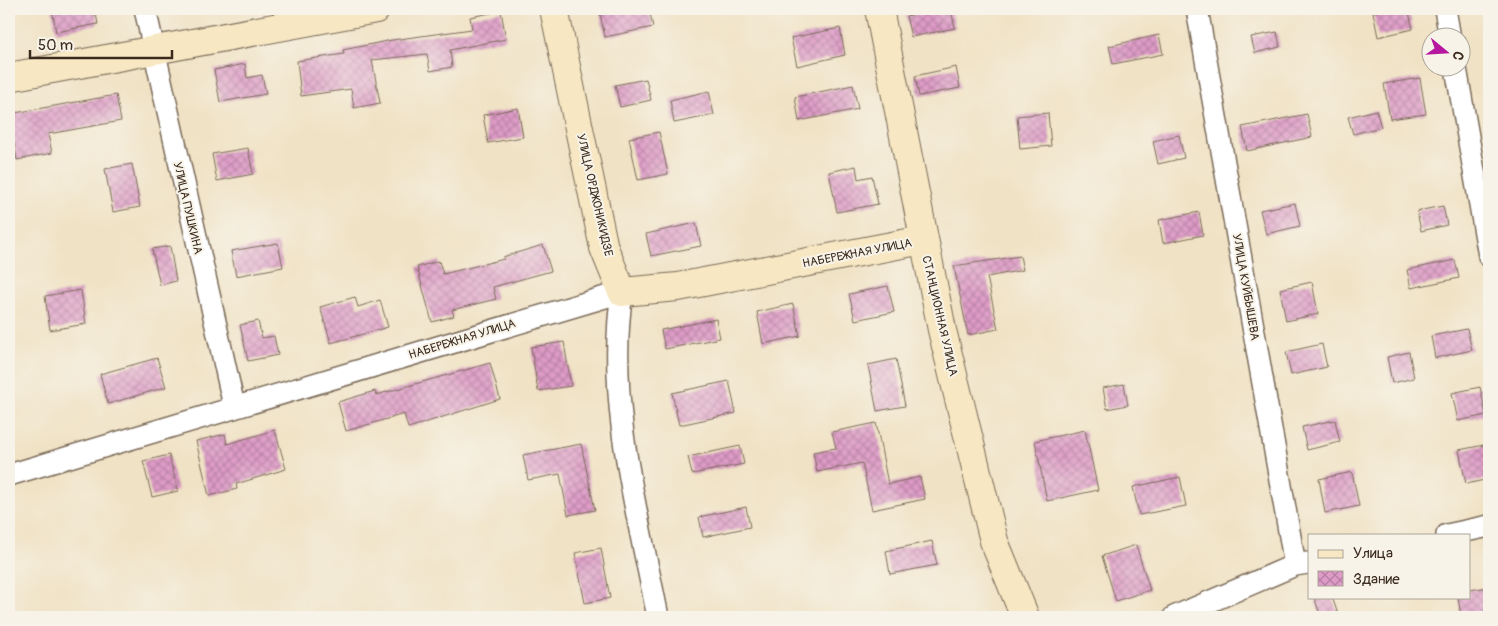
<svg xmlns="http://www.w3.org/2000/svg" width="1498" height="626" viewBox="0 0 1498 626" font-family="Pangolin,sans-serif">
	<style>
		.building { fill: url(#building-cross-hatch) }
		.lines { fill: none; stroke-linecap: round; stroke-linejoin: round }
		.street-casing { stroke: #7a6a58; stroke-width: 24 }
		.secondary-casing { stroke: #7a6a58; stroke-width: 30 }
		.street { stroke: #fff; stroke-width: 21 }
		.secondary { stroke: #f7e8c3; stroke-width: 28 }
		.labels { text-anchor: middle; stroke-width: 4; stroke-linejoin: round; paint-order: stroke }
		.street-label { font-size: 12px; fill: #3b2a1e; stroke: #f7f3e8 }
	</style>
	<defs>
		<pattern id="building-cross-hatch" width="8" height="8" patternUnits="userSpaceOnUse" patternTransform="scale(1.25)"><rect width="8" height="8" fill="#de9bc7"/><path d="M0 0l8 8M0 8l8-8" fill="none" stroke="#b57fa1"/></pattern>
	</defs>
	<rect width="100%" height="100%" fill="#f7f3e8"/>
	<filter id="ink" filterUnits="userSpaceOnUse"><feTurbulence type="fractalNoise" baseFrequency=".02" numOctaves="2"/><feDisplacementMap in="SourceGraphic" scale="10" xChannelSelector="R" yChannelSelector="G"/><feConvolveMatrix kernelMatrix="1 2 1 2 8 2 1 2 1" color-interpolation-filters="sRGB"/></filter>
	<filter id="wash" filterUnits="userSpaceOnUse"><feTurbulence type="fractalNoise" baseFrequency=".0096" numOctaves="4" result="noise"/><feDisplacementMap in="SourceGraphic" scale="20" xChannelSelector="R" yChannelSelector="G"/><feGaussianBlur stdDeviation="1.12" result="paint"/><feColorMatrix in="noise" values="0 0 0 0 0 0 0 0 0 0 0 0 0 0 0 0 0 1.4 0 .05"/><feComposite in="paint" operator="in"/></filter>
	<g filter="url(#wash)">
		<rect width="100%" height="100%" fill="#f0e2c5"/>
		<g id="blocks">
			<path class="building" d="M52 9H95L98 24 56 32Z
				M599 9H649L653 27 605 37Z
				M941 9H951L955 28 911 37 906 16Z
				M1388 9H1408L1413 29 1378 37 1373 12Z
				M501 11 506 39 450 50 452 67 430 71 427 54 372 60 380 103 354 108 351 89 301 96 297 61 344 54 343 50 392 40 472 29 470 17Z
				M840 28 845 55 797 66 791 38Z
				M1277 32 1280 47 1255 53 1251 37Z
				M1159 35 1163 54 1113 64 1109 46Z
				M245 64 247 78 262 75 266 94 220 102 214 70Z
				M956 67 960 88 919 96 915 76Z
				M1420 78 1426 114 1390 119 1384 84Z
				M646 79 651 100 620 107 615 85Z
				M853 85 858 109 799 121 795 97Z
				M709 91 714 115 674 123 670 100Z
				M116 95 121 121 48 134 52 153 17 160 9 114Z
				M518 108 523 137 488 143 483 115Z
				M1376 110 1381 127 1353 134 1348 117Z
				M1048 113 1051 146 1020 149 1017 116Z
				M1307 114 1312 137 1247 151 1242 127Z
				M659 132 668 174 638 180 629 138Z
				M1179 135 1184 158 1158 164 1153 141Z
				M248 148 253 174 217 181 212 154Z
				M132 164 140 207 113 212 105 169Z
				M856 166 858 179 872 176 878 204 837 212 829 172Z
				M1295 203 1300 226 1266 234 1260 210Z
				M1443 206 1447 225 1421 231 1417 211Z
				M1199 212 1203 235 1163 243 1159 220Z
				M696 223 701 246 651 256 646 234Z
				M278 243 283 267 236 276 231 251Z
				M543 245 551 271 493 287 496 299 452 310 454 316 432 322 417 267 439 261 443 274 504 259 503 257Z
				M170 246 176 281 160 285 152 249Z
				M1020 256 1023 270 987 277 998 329 968 335 954 266Z
				M1455 260 1459 278 1411 288 1407 270Z
				M1312 282 1318 314 1286 321 1280 289Z
				M888 286 894 312 855 320 849 294Z
				M81 290 86 324 50 330 45 296Z
				M355 297 358 307 380 300 388 327 331 343 320 307Z
				M793 304 800 336 763 344 757 312Z
				M716 319 720 338 665 349 661 330Z
				M258 321 262 338 274 336 278 355 248 361 240 325Z
				M1467 329 1472 350 1435 358 1431 336Z
				M564 342 571 386 538 391 531 347Z
				M1322 344 1327 367 1291 375 1286 352Z
				M1409 352 1414 378 1392 383 1387 357Z
				M157 358 166 387 108 404 100 374Z
				M896 359 905 406 877 411 868 365Z
				M490 363 500 399 408 428 404 414 346 431 338 402 375 391 376 395Z
				M729 381 736 413 679 425 672 393Z
				M1124 384 1128 405 1107 409 1103 388Z
				M1480 387 1486 415 1458 421 1452 393Z
				M1335 420 1340 442 1307 450 1302 427Z
				M876 423 888 484 920 477 925 499 872 510 862 463 817 472 813 452 836 448 832 432Z
				M275 430 286 469 236 484 237 489 209 496 196 441 225 434 227 444Z
				M1085 430 1098 490 1047 501 1035 441Z
				M581 444 595 510 568 515 560 474 528 480 523 455Z
				M1489 444V479L1466 484 1459 450Z
				M740 446 744 464 692 474 688 457Z
				M169 455 178 491 152 497 143 461Z
				M1352 472 1359 506 1325 513 1319 479Z
				M1180 477 1186 506 1139 515 1133 487Z
				M746 507 750 527 703 537 699 517Z
				M932 541 937 565 890 574 886 551Z
				M1136 545 1150 590 1116 601 1102 556Z
				M601 548 610 598 585 603 575 553Z
				M1489 587V617H1461L1458 597H1469V590Z
				M1314 597H1332L1339 617H1321Z"/>
		</g>
	</g>
	<g filter="url(#ink)">
		<use href="#blocks" fill-opacity="0" stroke="#7a6a58" stroke-width="1"/>
		<g class="lines">
			<defs>
				<path id="street" d="M145 9 234 406
					M1197 9 1295 565
					M1445 9 1450 38
					M1456 68 1489 256
					M9 475 622 292C606 402 637 510 658 617
					M1447 535 1489 526
					M1174 617 1295 565 1308 563"/>
				<path id="secondary" d="M554 9 604 248 622 292 678 287 923 240
					M879 9 942 330 994 541 1025 617
					M9 77 376 9"/>
			</defs>
			<use href="#street" class="street-casing"/>
			<use href="#secondary" class="secondary-casing"/>
			<use href="#street" class="street"/>
			<use href="#secondary" class="secondary"/>
		</g>
	</g>
	<g class="labels">
		<g class="street-label">
			<text transform="translate(595 195) rotate(77)" y="4">УЛИЦА ОРДЖОНИКИДЗЕ</text>
			<text transform="translate(188 208) rotate(77)" y="4">УЛИЦА ПУШКИНА</text>
			<text transform="translate(857 253) rotate(-11)" y="4">НАБЕРЕЖНАЯ УЛИЦА</text>
			<text transform="translate(1246 287) rotate(80)" y="4">УЛИЦА КУЙБЫШЕВА</text>
			<text transform="translate(940 316) rotate(77)" y="4">СТАНЦИОННАЯ УЛИЦА</text>
			<text transform="translate(462 339) rotate(-17)" y="4">НАБЕРЕЖНАЯ УЛИЦА</text>
		</g>
	</g>
	<rect width="1498" height="626" fill="none" stroke="#f7f3e8" stroke-width="30"/>
	<rect x="1308" y="534" width="162" height="65" fill="#f7f3e8" stroke="#aca397"/>
	<rect x="1318" y="550" width="25" height="8" fill="#f7e8c3" stroke="#aca397"/>
	<text x="1353" y="558" font-size="15" fill="#3b2a1e">Улица</text>
	<rect x="1318" y="571" width="25" height="15" fill="url(#building-cross-hatch)" stroke="#aca397"/>
	<text x="1353" y="584" font-size="15" fill="#3b2a1e">Здание</text>
	<g transform="translate(1446 52) rotate(108)"><circle r="24" fill="#f7f3e8" stroke="#aca397"/>
	<path d="M0-4L9 19L0 12L-9 19Z" fill="#b5179e"/>
	<text y="-8" font-size="14" font-weight="bold" text-anchor="middle" fill="#3b2a1e">С</text>
	</g>
	<path d="M30 50v8h142v-8" fill="none" stroke="#3b2a1e" stroke-width="2.5"/>
	<text x="38" y="50" font-size="15" fill="#3b2a1e" stroke="#f7f3e8" stroke-width="4" paint-order="stroke">50 m</text>
</svg>
